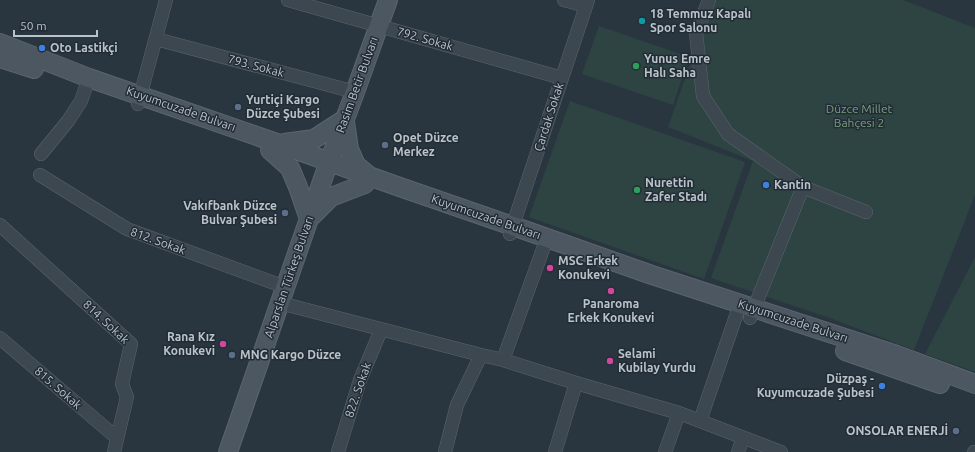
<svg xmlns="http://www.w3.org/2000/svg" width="975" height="452" viewBox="0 0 975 452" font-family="Ubuntu,sans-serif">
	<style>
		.green { fill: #2e4443 }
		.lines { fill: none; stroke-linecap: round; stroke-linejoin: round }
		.minor-casing { stroke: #5b656d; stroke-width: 14 }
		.secondary-casing { stroke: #5b656d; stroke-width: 20 }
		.minor { stroke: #3d4750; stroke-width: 13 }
		.secondary { stroke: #4c5762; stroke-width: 18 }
		.culture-dot { fill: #0f9aa8; stroke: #222c35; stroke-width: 1.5 }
		.shop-dot { fill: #3f7fe0; stroke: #222c35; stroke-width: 1.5 }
		.leisure-dot { fill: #2e9e5b; stroke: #222c35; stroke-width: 1.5 }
		.service-dot { fill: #5c6f8a; stroke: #222c35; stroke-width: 1.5 }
		.hotel-dot { fill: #d1479c; stroke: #222c35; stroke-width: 1.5 }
		.labels { text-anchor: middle; stroke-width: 3; stroke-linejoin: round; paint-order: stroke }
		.poi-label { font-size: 12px; font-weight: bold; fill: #bac2ca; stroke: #222c35; text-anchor: start }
		.street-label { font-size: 12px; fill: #bac2ca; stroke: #222c35 }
		.park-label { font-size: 12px; fill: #7b9d7f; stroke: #222c35 }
	</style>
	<rect width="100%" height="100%" fill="#293640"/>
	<path class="green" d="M713 0H903L975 28V195L914 350 827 317 711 278 753 161 668 127Z
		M599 26 689 57 673 105 582 74Z
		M570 101 745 162 704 279 529 217Z
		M975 257V372L925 354Z"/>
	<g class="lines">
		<defs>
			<path id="minor" d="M288 0 562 78
				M564 0 586 6
				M709 0 696 33 703 96 728 134 803 187 750 318
				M156 39 355 92
				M138 104 166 0
				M41 154 68 121 81 101 89 78
				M40 175 127 229 285 287
				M803 187 866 212
				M0 225 131 344 122 384 127 397 114 452
				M510 234 588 0
				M280 303 481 355 503 360 576 383 679 413 781 452
				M0 338 117 438
				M503 360 547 238
				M700 421 737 313
				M338 452 360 380 381 330
				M445 452 457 405 481 355
				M555 452 576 383
				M665 452 679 413
				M738 452 743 438
				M974 452H975"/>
			<path id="secondary" d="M0 43 89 78 274 142 394 185 530 232 652 275 897 355 975 384
				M0 58 34 69
				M345 122 349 149 356 165 368 175
				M284 143 314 139 345 119
				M270 150 290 168 298 187 309 219
				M312 216 331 197 365 184
				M845 351 940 384
				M228 452 326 170 355 92 388 0"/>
		</defs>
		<use href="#minor" class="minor-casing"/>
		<use href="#secondary" class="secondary-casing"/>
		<use href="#minor" class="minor"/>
		<use href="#secondary" class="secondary"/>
	</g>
	<circle class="culture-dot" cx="642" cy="21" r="4"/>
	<g class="shop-dot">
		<circle cx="42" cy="48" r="4"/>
		<circle cx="766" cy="185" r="4"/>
		<circle cx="882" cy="386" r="4"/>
	</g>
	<g class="leisure-dot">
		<circle cx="636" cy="66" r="4"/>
		<circle cx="637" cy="190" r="4"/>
	</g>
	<g class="service-dot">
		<circle cx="238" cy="107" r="4"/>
		<circle cx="385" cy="145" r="4"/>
		<circle cx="285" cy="213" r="4"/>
		<circle cx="232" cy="355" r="4"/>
		<circle cx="956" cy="431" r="4"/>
	</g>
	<g class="hotel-dot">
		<circle cx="550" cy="268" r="4"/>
		<circle cx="611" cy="291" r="4"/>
		<circle cx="223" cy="344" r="4"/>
		<circle cx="610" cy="361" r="4"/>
	</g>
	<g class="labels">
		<g class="poi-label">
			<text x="650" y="18">18 Temmuz Kapalı<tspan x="650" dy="14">Spor Salonu</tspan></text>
			<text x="50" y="52">Oto Lastikçi</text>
			<text x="644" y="63">Yunus Emre<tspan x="644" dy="14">Halı Saha</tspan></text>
			<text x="246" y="104">Yurtiçi Kargo<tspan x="246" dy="14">Düzce Şubesi</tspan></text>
			<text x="393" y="142">Opet Düzce<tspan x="393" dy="14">Merkez</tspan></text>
			<text x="645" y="187">Nurettin<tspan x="645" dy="14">Zafer Stadı</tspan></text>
			<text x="774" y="189">Kantin</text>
			<text x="277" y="210" text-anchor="end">Vakıfbank Düzce<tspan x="277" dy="14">Bulvar Şubesi</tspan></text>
			<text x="558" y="265">MSC Erkek<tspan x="558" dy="14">Konukevi</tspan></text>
			<text x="611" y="308" text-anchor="middle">Panaroma<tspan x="611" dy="14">Erkek Konukevi</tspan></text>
			<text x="215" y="341" text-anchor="end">Rana Kız<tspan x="215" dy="14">Konukevi</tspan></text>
			<text x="618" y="358">Selami<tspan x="618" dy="14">Kubilay Yurdu</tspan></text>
			<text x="240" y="359">MNG Kargo Düzce</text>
			<text x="874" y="383" text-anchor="end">Düzpaş -<tspan x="874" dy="14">Kuyumcuzade Şubesi</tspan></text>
			<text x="948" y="435" text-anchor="end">ONSOLAR ENERJİ</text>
		</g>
		<g class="street-label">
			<text transform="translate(425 39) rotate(16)" y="4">792. Sokak</text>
			<text transform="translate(256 66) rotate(15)" y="4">793. Sokak</text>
			<text transform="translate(357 85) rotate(-70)" y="4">Rasim Betir Bulvarı</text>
			<text transform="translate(181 109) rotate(19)" y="4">Kuyumcuzade Bulvarı</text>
			<text transform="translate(549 117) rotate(-72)" y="4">Çardak Sokak</text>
			<text transform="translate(486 217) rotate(19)" y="4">Kuyumcuzade Bulvarı</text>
			<text transform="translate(158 241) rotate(20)" y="4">812. Sokak</text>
			<text transform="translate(289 277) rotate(-71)" y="4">Alparslan Türkeş Bulvarı</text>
			<text transform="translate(793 321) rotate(18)" y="4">Kuyumcuzade Bulvarı</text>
			<text transform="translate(106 322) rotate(43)" y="4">814. Sokak</text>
			<text transform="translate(58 388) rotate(41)" y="4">815. Sokak</text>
			<text transform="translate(358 390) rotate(-71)" y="4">822. Sokak</text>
		</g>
		<g class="park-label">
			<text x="859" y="113">Düzce Millet<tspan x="859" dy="14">Bahçesi 2</tspan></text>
		</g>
	</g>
	<path d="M14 30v6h83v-6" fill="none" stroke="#bac2ca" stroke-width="2"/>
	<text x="20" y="30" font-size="12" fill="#bac2ca" stroke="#222c35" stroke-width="3" paint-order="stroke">50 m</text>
</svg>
